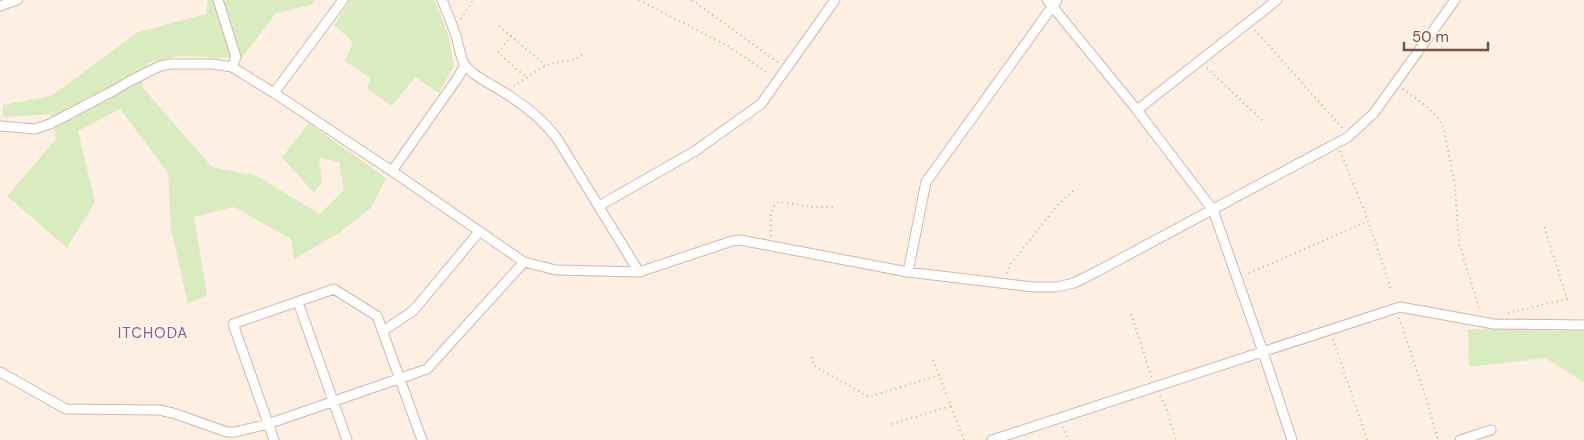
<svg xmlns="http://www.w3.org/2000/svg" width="1584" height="440" viewBox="0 0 1584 440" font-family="'DM Sans',sans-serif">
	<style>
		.green { fill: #d9ecc0 }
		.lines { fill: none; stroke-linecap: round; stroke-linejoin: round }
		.street-casing { stroke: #d1b6ab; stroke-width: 11 }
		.path { stroke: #d9aa9c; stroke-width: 2; stroke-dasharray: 1 4; stroke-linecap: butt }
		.street { stroke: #fff; stroke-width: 9 }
		.labels { text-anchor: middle; stroke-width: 4; stroke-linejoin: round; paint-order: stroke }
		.quarter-label { font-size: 15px; letter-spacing: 1px; fill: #7f629a; stroke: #fff3ea }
	</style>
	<rect width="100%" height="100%" fill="#fdefe2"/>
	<path class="green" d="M208 0H315L311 5 276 13 242 58 178 56 146 64 142 87 212 167 257 176 320 214 344 190 339 162 319 158 322 182 314 193 282 157 309 123 386 178 371 208 339 233 294 259 291 239 234 207 194 217 207 295 188 304 171 229 168 173 120 109 78 131 95 202 67 248 7 196 56 139 50 114 3 117V105L51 96 138 32 206 14Z
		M345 0H434L448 34 454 66 439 93 415 77 392 106 367 89 370 78 345 61 353 42 334 25 349 3Z
		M1468 329 1584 331V382L1545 358 1469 367Z"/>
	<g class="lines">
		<defs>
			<path id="street" d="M218 0 236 57 232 67
				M442 0C447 12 452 24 456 36 459 45 460 58 465 65 473 76 489 83 500 90 522 103 543 119 558 140L639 272
				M1047 0 1137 110 1213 210 1263 352 1292 440
				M0 6 17 0
				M274 93 343 0
				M1137 110 1277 0
				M0 126 35 129 50 124 113 91 128 82 160 66 170 64H213L232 67 274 93 392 171 524 262 556 270 639 272 732 241 740 240 908 272 1033 287H1057L1074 283 1096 272 1348 137 1374 113 1455 0
				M392 171 457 79 465 65
				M599 206 695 151 761 104 835 0
				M908 272 926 182 1057 0
				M298 302 347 440
				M383 331 413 311 479 232
				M0 372 66 409 159 410 173 413 227 432H235L268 424 427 369 524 262
				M274 440 233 324 334 289 377 316 422 440
				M992 440 1400 307 1494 324 1584 325
				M1460 440 1491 430"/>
		</defs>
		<use href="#street" class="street-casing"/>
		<path class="path" d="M639 0 728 46 769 74
			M692 0 779 63
			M461 19 473 0
			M499 26 546 66
			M1255 30 1343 129
			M511 36 498 53 527 78
			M1207 68 1265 123
			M514 86C524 80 534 71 545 66 557 60 572 64 583 54
			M1403 89C1418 101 1437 110 1444 129L1455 186 1459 243 1480 311
			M1340 151 1366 215 1392 292
			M771 236C771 225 768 207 779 202L814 207H833
			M1007 273 1011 264 1056 207 1076 188
			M1249 273 1368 221
			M1508 313 1567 299 1544 226
			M1131 314 1152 378
			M1399 318 1425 395 1438 440
			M1333 339 1367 440
			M812 357 814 366 869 397 939 375
			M933 360 964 440
			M1160 396 1166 407 1176 440
			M892 424 951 406
			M1063 427 1069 440"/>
		<use href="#street" class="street"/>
	</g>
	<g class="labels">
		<g class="quarter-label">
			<text x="153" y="338">ITCHODA</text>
		</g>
	</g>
	<path d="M1404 42v8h84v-8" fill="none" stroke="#775147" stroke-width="2.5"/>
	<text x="1412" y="42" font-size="15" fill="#775147" stroke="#fff3ea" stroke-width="4" paint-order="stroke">50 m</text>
</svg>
